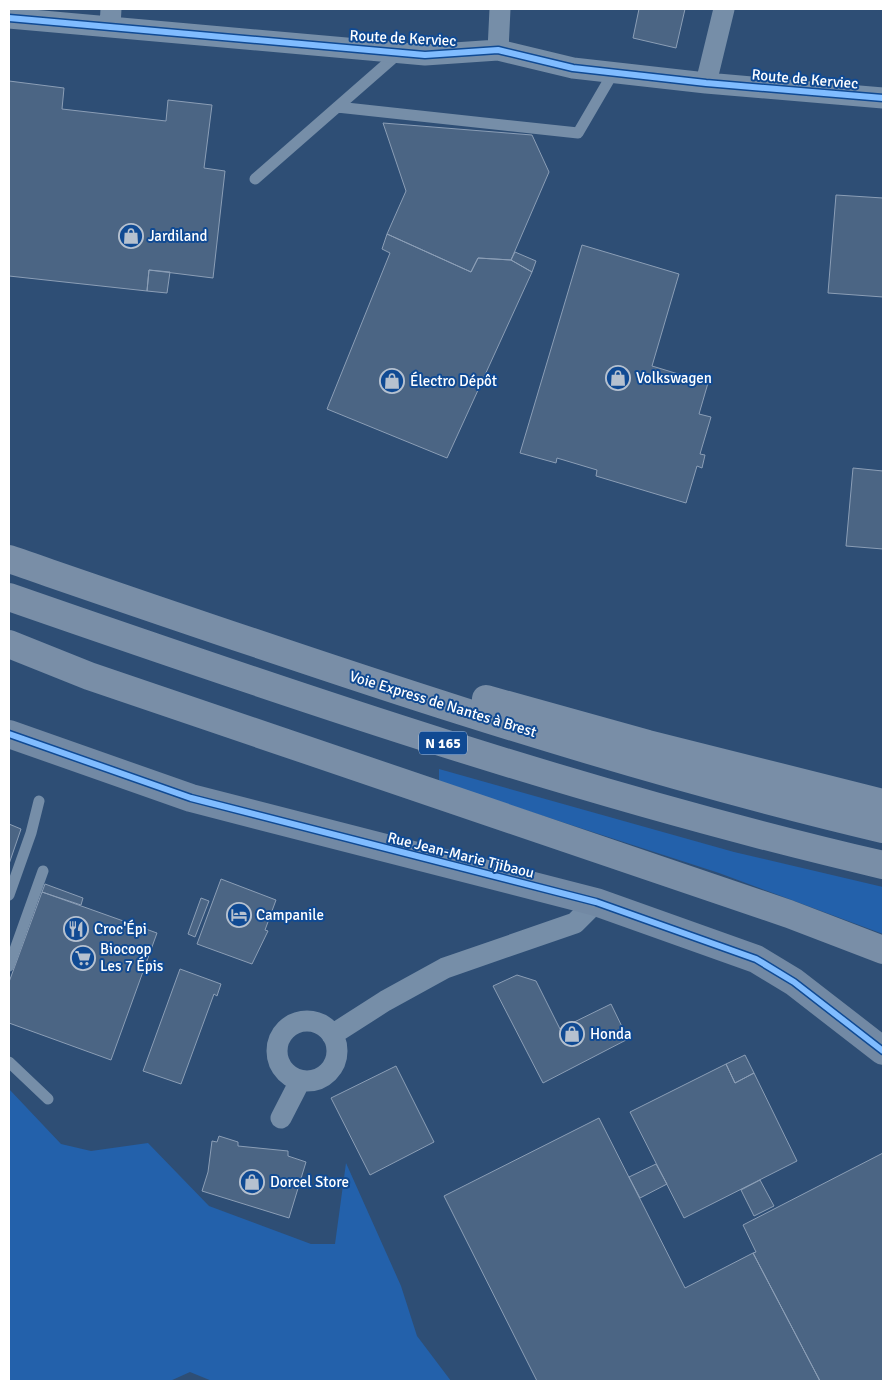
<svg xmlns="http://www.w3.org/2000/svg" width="892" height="1390" viewBox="0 0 892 1390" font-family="Signika,sans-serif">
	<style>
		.green { fill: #2361ab }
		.building { fill: #4b6584; stroke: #8b9eb6 }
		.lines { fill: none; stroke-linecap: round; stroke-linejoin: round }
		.lane { stroke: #768ea8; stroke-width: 11 }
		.street { stroke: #768ea8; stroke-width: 21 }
		.secondary { stroke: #7289a4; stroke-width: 28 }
		.highway { stroke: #798ea7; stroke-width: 28 }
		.cycleway-casing { stroke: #104a93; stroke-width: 9 }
		.cycleway { stroke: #80bcff; stroke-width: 6 }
		.labels { text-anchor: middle; stroke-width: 4; stroke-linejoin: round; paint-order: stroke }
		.shield { fill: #104a93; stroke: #b7c9df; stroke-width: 1 }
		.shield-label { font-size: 14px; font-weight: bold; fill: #fff }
		.street-label { font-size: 15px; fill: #fff; stroke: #104a93 }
		.poi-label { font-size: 15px; fill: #fff; stroke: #104a93; text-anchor: start }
	</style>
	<rect width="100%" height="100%" fill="#2e4e75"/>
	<path class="green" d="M439 769 734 852 883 887V934L719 873 439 782Z
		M9 1089 61 1144 91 1151 148 1143 209 1206 311 1244H335L346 1163 401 1286 417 1336 451 1381H212L190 1372 170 1381H9Z"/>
	<path class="building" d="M639 9H685L676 48 633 38Z
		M9 81 64 88 62 109 166 121 168 100 212 105 204 168 225 171 213 278 149 270 147 291 9 276Z
		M383 123 532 135 549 172 511 260 478 258 471 272 387 234 406 191Z
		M836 195 883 198V297L828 293Z
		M387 234 471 272 478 258 511 260 532 272 447 458 327 409 390 253 382 249Z
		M582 245 679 274 652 366 708 383 699 414 711 417 700 454 705 455 702 468 697 466 686 503 596 476 597 470 557 458 556 463 520 453Z
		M515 252 536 261 532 272 511 260Z
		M149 270 170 272 167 293 147 291Z
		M853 468 883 471V549L846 546Z
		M9 824 21 829 9 864Z
		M221 879 276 900 265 930 268 931 252 964 197 944Z
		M45 884 83 898 81 905 42 892Z
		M42 892 157 933 111 1060 9 1023V982Z
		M201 898 209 901 195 937 188 934Z
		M180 969 221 984 217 996 214 994 181 1084 143 1071Z
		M517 975 536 981 560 1029 611 1004 628 1039 543 1083 493 986Z
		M745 1055 754 1073 735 1083 726 1064Z
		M726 1064 735 1083 754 1073 797 1161 684 1218 630 1112Z
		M396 1066 434 1142 370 1175 331 1098Z
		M599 1118 685 1288 753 1253 820 1381H537L444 1196Z
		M219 1136 238 1142V1146L288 1151V1156L306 1162 289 1218 202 1191 208 1172 212 1141 217 1142Z
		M883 1153V1381H820L753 1253 756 1252 743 1225Z
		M656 1164 667 1184 640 1198 629 1177Z
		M760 1180 774 1206 754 1216 741 1190Z"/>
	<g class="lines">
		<path class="lane" d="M337 107 578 133 613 73
			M255 179 399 53
			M9 895 31 833 39 801
			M9 966 43 871
			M9 1062 48 1099"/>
		<path class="street" d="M9 18 425 55 498 50 573 68 706 83 883 98
			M110 26 111 9
			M498 50 500 9
			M706 83 724 9
			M277 1051a30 30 0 1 1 60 0a30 30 0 1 1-60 0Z
			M332 1035 385 1001 445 968 575 923 596 902
			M281 1118 300 1081"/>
		<path class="secondary" d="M9 734 191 798 596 902 756 959 794 982 883 1051"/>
		<path class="highway" d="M9 559C297 658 586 759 883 829
			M9 597C297 697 586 796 883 865
			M9 644 89 676 789 914 883 950
			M486 699 648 744 883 803"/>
		<defs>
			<path id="cycleway" d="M9 18 425 55 498 50 573 68 706 83 883 98
				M9 734 191 798 596 902 756 959 794 982 883 1051"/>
		</defs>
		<use href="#cycleway" class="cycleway-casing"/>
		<use href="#cycleway" class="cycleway"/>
	</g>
	<defs>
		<symbol id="shop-ring" viewBox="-11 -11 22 22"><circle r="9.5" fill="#104a93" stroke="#b6c1cf" stroke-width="1.5"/><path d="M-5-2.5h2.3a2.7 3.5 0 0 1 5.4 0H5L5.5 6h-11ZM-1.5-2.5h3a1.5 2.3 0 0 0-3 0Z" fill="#b6c1cf"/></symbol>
		<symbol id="hotel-ring" viewBox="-11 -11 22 22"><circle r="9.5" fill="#104a93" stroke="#b6c1cf" stroke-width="1.5"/><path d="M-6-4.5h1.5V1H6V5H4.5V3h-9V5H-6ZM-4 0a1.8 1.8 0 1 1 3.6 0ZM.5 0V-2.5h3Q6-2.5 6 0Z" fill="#b6c1cf"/></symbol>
		<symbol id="restaurant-ring" viewBox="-11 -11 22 22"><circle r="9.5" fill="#104a93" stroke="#b6c1cf" stroke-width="1.5"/><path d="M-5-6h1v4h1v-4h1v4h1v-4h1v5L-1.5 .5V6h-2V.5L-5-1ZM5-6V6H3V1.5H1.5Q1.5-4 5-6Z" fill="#b6c1cf"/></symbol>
		<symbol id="supermarket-ring" viewBox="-11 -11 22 22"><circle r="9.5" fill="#104a93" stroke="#b6c1cf" stroke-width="1.5"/><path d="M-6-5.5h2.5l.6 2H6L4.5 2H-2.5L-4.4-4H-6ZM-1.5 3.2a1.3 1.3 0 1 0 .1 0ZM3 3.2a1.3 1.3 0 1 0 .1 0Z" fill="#b6c1cf"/></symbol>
	</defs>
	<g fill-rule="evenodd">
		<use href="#shop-ring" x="117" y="222" width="28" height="28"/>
		<use href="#shop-ring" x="604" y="364" width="28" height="28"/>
		<use href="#shop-ring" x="378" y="367" width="28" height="28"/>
		<use href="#hotel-ring" x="225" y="901" width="28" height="28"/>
		<use href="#restaurant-ring" x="62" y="915" width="28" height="28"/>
		<use href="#supermarket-ring" x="69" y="944" width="28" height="28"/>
		<use href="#shop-ring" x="558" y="1020" width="28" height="28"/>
		<use href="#shop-ring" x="238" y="1168" width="28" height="28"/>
	</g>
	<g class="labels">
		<rect class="shield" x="419" y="731.5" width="48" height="23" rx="4"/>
		<g class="shield-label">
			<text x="443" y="748">N 165</text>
		</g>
		<g class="street-label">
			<text transform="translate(403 38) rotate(3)" y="5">Route de Kerviec</text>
			<text transform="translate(805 79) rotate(5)" y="5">Route de Kerviec</text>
			<text transform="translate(443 704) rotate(17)" y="5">Voie Express de Nantes à Brest</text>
			<text transform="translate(461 855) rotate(14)" y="5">Rue Jean-Marie Tjibaou</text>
		</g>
		<g class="poi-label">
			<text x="148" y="241">Jardiland</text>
			<text x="636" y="383">Volkswagen</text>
			<text x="410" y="386">Électro Dépôt</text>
			<text x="256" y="920">Campanile</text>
			<text x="94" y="934">Croc'Épi</text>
			<text x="100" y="954">Biocoop<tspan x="100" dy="17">Les 7 Épis</tspan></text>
			<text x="590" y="1039">Honda</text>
			<text x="270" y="1187">Dorcel Store</text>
		</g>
	</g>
	<rect width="892" height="1390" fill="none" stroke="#ffffff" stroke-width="20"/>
</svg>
